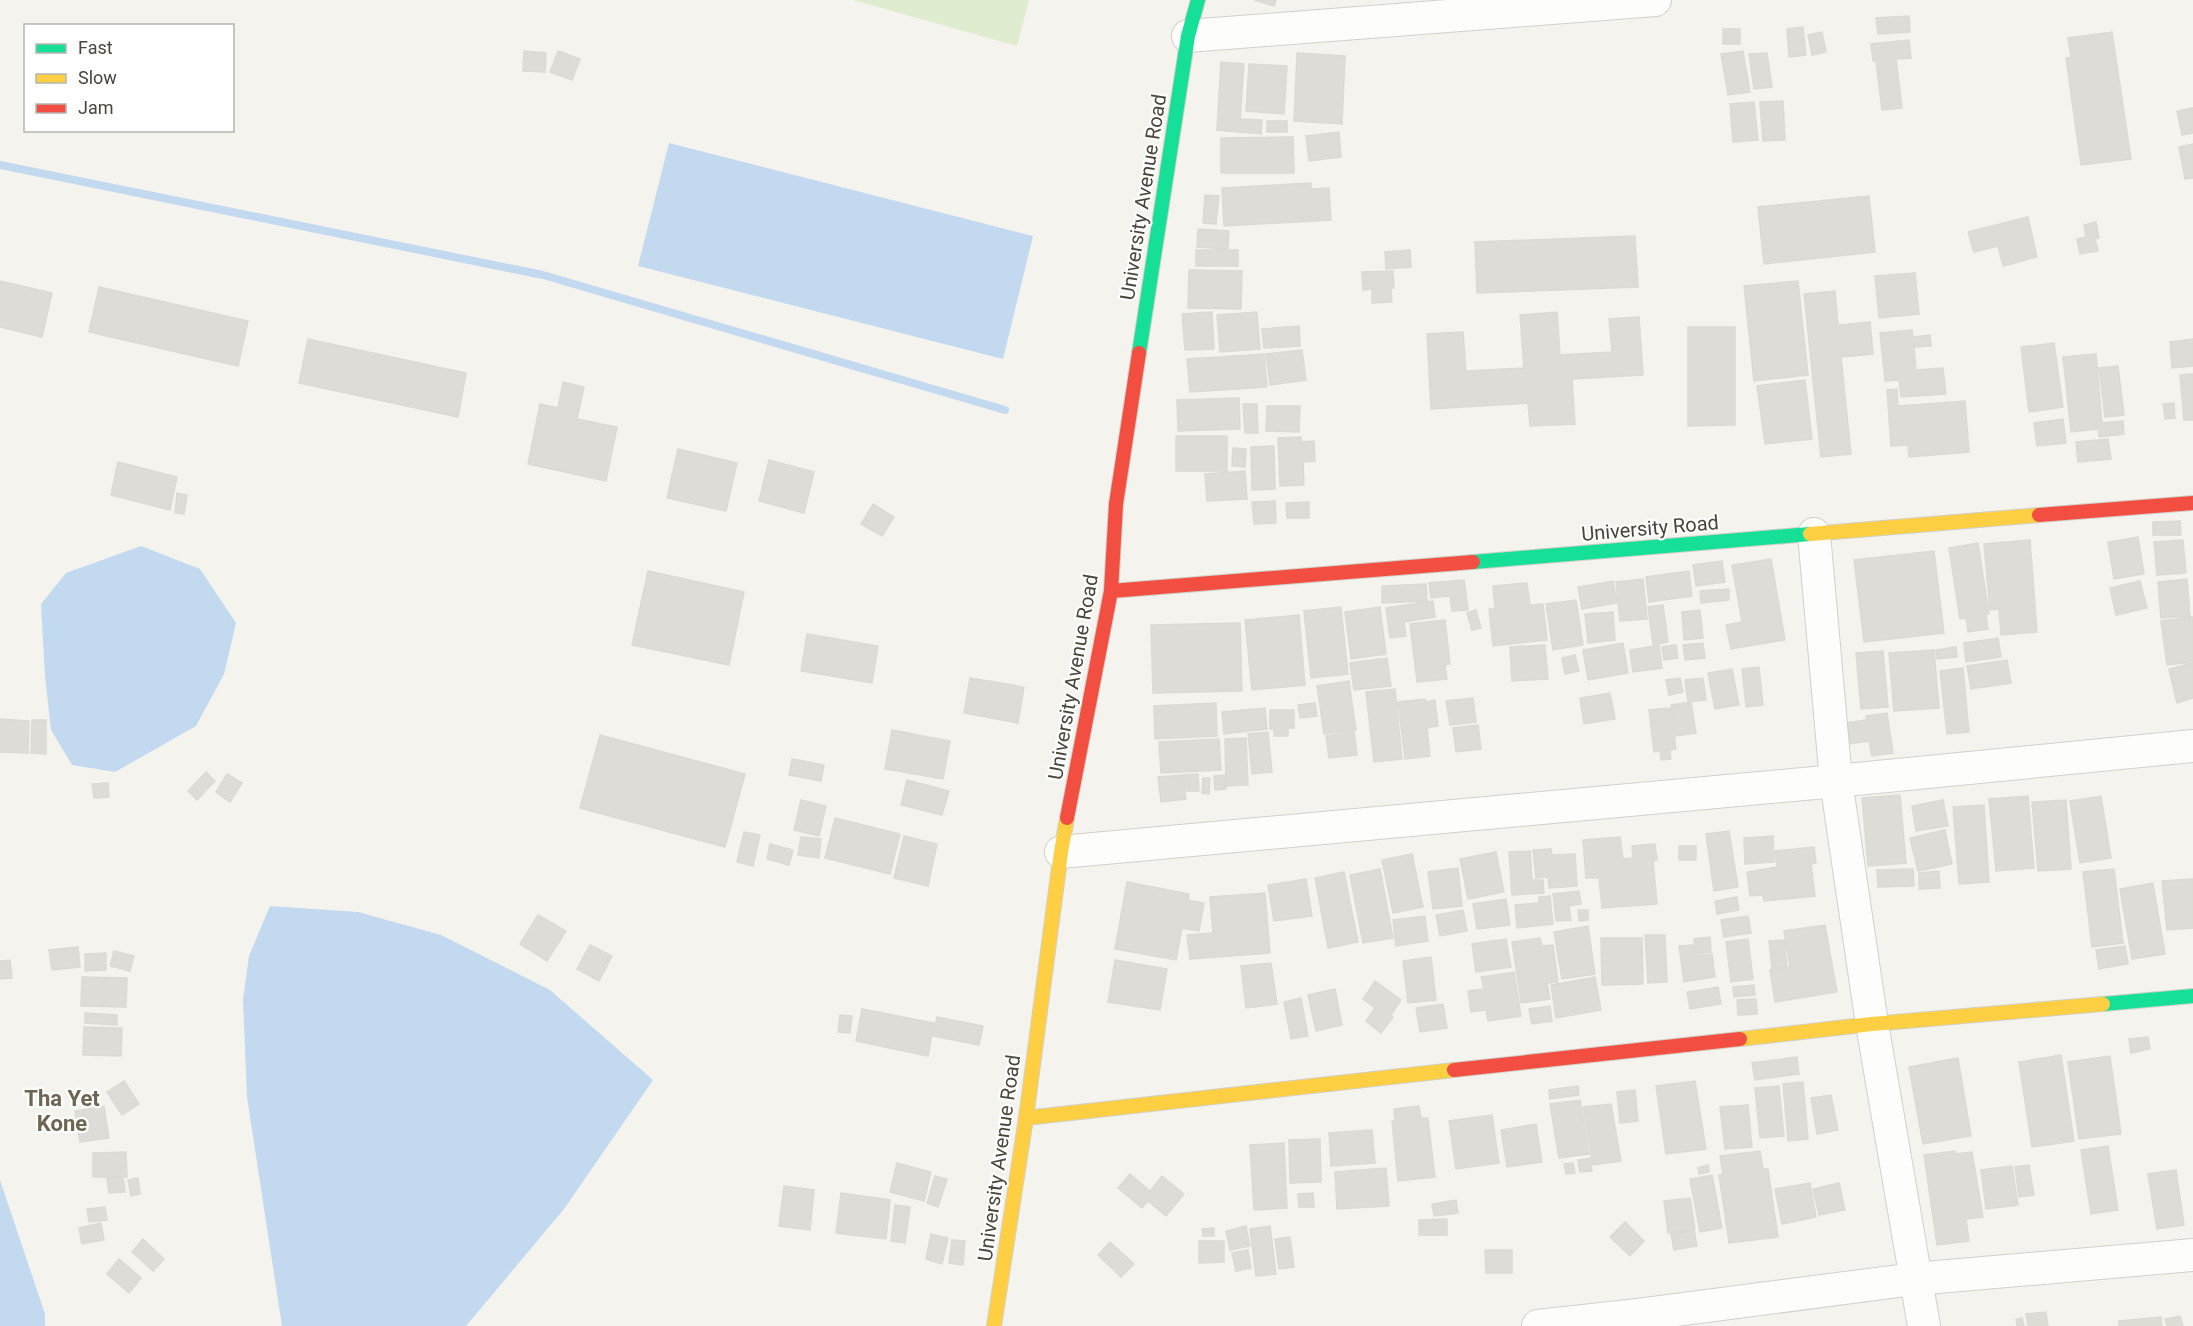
<svg xmlns="http://www.w3.org/2000/svg" width="2193" height="1326" viewBox="0 0 2193 1326" font-family="Roboto,sans-serif">
	<style>
		.green { fill: #dfecd0 }
		.water { fill: #c2d9ef }
		.lines { fill: none; stroke-linecap: round; stroke-linejoin: round }
		.stream { stroke: #c2d9ef; stroke-width: 8 }
		.building { fill: #dddcd7; stroke: #dcdad4; stroke-width: 1.5 }
		.street-casing { stroke: #d2d0cc; stroke-width: 34 }
		.fast-casing { stroke: #d2d0c5; stroke-width: 16 }
		.slow-casing { stroke: #d2d0c5; stroke-width: 16 }
		.jam-casing { stroke: #d2d0c5; stroke-width: 16 }
		.street { stroke: #fdfdfc; stroke-width: 32 }
		.fast { stroke: #16e098; stroke-width: 14 }
		.slow { stroke: #ffcf43; stroke-width: 14 }
		.jam { stroke: #f24e42; stroke-width: 14 }
		.labels { text-anchor: middle; stroke-width: 4.5; stroke-linejoin: round; paint-order: stroke }
		.street-label { font-size: 20px; fill: #4a453a; stroke: #fff }
		.quarter-label { font-size: 22px; font-weight: bold; fill: #6d6451; stroke: #fff }
	</style>
	<rect width="100%" height="100%" fill="#f4f3ee"/>
	<path class="green" d="M853 0H1029L1017 46Z"/>
	<path class="water" d="M669 143 1033 236 1003 359 638 266Z
		M141 546 200 569 236 623 224 674 196 726 115 772 72 765 51 730 45 676 41 604 66 573Z
		M270 906 358 912 441 935 550 990 653 1080 564 1209 466 1326H282L247 1097 243 1000 249 956Z
		M0 1180 45 1314V1326H0Z"/>
	<g class="lines">
		<path class="stream" d="M0 165 543 275 1005 410"/>
	</g>
	<path class="building" d="M1254 0H1276L1274 6Z
		M1909 16 1910 32 1878 34 1876 18Z
		M1803 27 1806 55 1789 57 1787 29Z
		M1723 29H1740V44H1723Z
		M1822 32 1826 52 1812 55 1808 35Z
		M2112 32 2131 159 2081 165 2066 58 2071 57 2068 38Z
		M1909 40 1911 58 1896 59 1902 108 1882 110 1876 61H1873L1871 44Z
		M524 51 546 53 545 72 523 71Z
		M558 51 580 59 572 80 550 72Z
		M1743 51 1750 92 1728 95 1721 54Z
		M1297 53 1345 56 1342 124 1294 121Z
		M1767 53 1772 87 1754 89 1749 54Z
		M1221 62 1244 64 1240 119 1262 120 1261 134 1217 130Z
		M1249 64 1287 66 1284 114 1246 111Z
		M1783 101 1785 140 1763 141 1760 102Z
		M1754 102 1758 140 1733 142 1730 104Z
		M2193 108V133L2182 135 2177 111Z
		M1267 121H1287V132H1267Z
		M1339 132 1341 157 1309 161 1306 136Z
		M1293 137 1294 173H1221V138Z
		M2193 144V178L2185 179 2179 147Z
		M1311 183V189L1329 188 1331 220 1224 226 1222 188Z
		M1205 195 1219 196 1216 224 1203 223Z
		M1869 196 1875 252 1764 264 1758 207Z
		M2028 217 2037 257 2003 266 1998 246 1974 252 1968 232Z
		M2096 222 2099 238 2095 239 2098 251 2080 254 2077 239 2086 237 2084 225Z
		M1198 229 1229 231 1228 249 1197 247Z
		M1635 236 1638 287 1477 293 1475 242Z
		M1196 250H1238V266H1196Z
		M1410 250 1411 267 1386 269 1385 252Z
		M1189 270 1242 271 1241 309 1188 308Z
		M1393 271 1394 288H1391L1392 302 1372 303V289L1363 290 1362 272Z
		M1915 273 1919 314 1879 318 1875 276Z
		M0 281 52 293 42 337 0 327Z
		M1798 281 1808 375 1754 381 1744 286Z
		M99 287 248 321 238 366 89 332Z
		M1835 291 1838 325 1870 322 1873 354 1841 357 1851 454 1821 457 1804 294Z
		M1212 312 1214 349 1185 350 1182 314Z
		M1257 312 1260 349 1220 352 1217 315Z
		M1557 312 1560 355 1612 352 1609 319 1639 317 1643 375 1572 379 1575 424 1530 426 1528 403 1431 409 1427 334 1463 332 1466 371 1524 368 1520 315Z
		M1299 326 1300 346 1264 348 1262 329Z
		M1688 327H1735V425L1688 426Z
		M1912 330 1913 337 1930 335 1931 346 1914 347 1916 370 1943 368 1946 394 1901 397 1899 380 1885 381 1880 333Z
		M308 339 466 373 458 417 299 383Z
		M2193 339V366L2172 368 2170 342Z
		M2054 343 2063 407 2029 412 2021 347Z
		M1302 350 1306 380 1270 385 1266 354Z
		M1264 354 1267 387 1190 392 1187 359Z
		M2096 354 2102 423 2123 421 2124 434 2099 437 2098 429 2071 432 2063 357Z
		M2118 366 2124 415 2105 417 2099 368Z
		M2193 374V420H2184L2180 375Z
		M1805 380 1812 439 1765 444 1757 386Z
		M563 382 584 387 577 419 617 427 606 481 528 464 540 404 558 408Z
		M1897 389 1898 406 1965 401 1969 452 1909 457 1908 445 1891 446 1887 390Z
		M1239 398 1240 429 1178 431 1177 400Z
		M2174 403 2175 418 2165 419 2163 404Z
		M1243 404H1257L1258 433H1245Z
		M1267 406H1300L1299 432 1266 431Z
		M2063 419 2066 443 2037 446 2034 423Z
		M1176 436H1227V471H1176Z
		M1301 437V442L1314 441 1315 461 1303 462 1304 485 1280 486 1278 438Z
		M2108 439 2111 459 2078 462 2076 442Z
		M1274 446 1275 489 1252 490 1251 447Z
		M1233 448 1246 449 1245 467 1232 466Z
		M678 449 737 463 726 511 667 498Z
		M769 460 814 472 804 513 759 501Z
		M118 462 177 477 170 510 111 495Z
		M1245 471 1247 499 1207 501 1205 474Z
		M177 493 187 495 184 514 175 513Z
		M1275 501 1276 523 1254 524 1252 502Z
		M1309 502V518H1287L1286 503Z
		M873 504 894 517 882 536 861 524Z
		M2180 521 2181 535H2153V522Z
		M2138 537 2144 574 2114 579 2108 542Z
		M2030 540 2037 632 2001 635 1999 609 1990 610 1984 544Z
		M2183 540 2186 573 2157 575 2154 542Z
		M1978 543 1989 614H1986L1988 629 1968 632 1966 618 1960 619 1949 548Z
		M1934 551 1944 633 1864 642 1854 560Z
		M1771 559 1785 640 1731 649 1726 625 1742 622 1732 565Z
		M1722 561 1725 582 1696 586 1693 565Z
		M648 571 744 592 729 665 632 645Z
		M1689 571 1692 596 1649 602 1646 577Z
		M1643 579 1647 619 1620 621 1616 582Z
		M2187 579 2190 616 2161 618 2158 582Z
		M1464 580 1468 610 1452 611 1450 596 1431 598 1429 583Z
		M1613 581 1617 603 1582 609 1578 587Z
		M2140 581 2147 608 2116 615 2110 588Z
		M1527 583 1530 605 1543 604 1547 640 1493 646 1489 609H1495L1493 586Z
		M1426 584 1427 601 1382 603V586Z
		M1729 589V600L1701 603 1700 591Z
		M1576 600 1583 645 1553 650 1546 604Z
		M1433 601 1435 617 1404 622 1406 636 1390 638 1386 608Z
		M1663 605 1668 642 1653 645 1648 607Z
		M1341 607 1348 674 1311 678 1304 611Z
		M1380 607 1386 654 1351 659 1345 612Z
		M1476 610 1481 628 1472 630 1467 613Z
		M1700 610 1703 638 1684 640 1682 612Z
		M1613 612 1615 640 1588 643 1585 614Z
		M1299 615 1305 685 1252 690 1245 620Z
		M2193 617V662L2167 665 2161 621Z
		M1445 620 1450 664 1445 665 1447 679 1417 682 1410 624Z
		M1240 623 1242 691 1153 693 1151 625Z
		M807 634 878 646 872 683 801 671Z
		M1998 638 2001 657 1966 662 1964 643Z
		M1623 643 1628 673 1588 680 1583 650Z
		M1703 643 1705 658 1685 660 1683 645Z
		M1545 645 1548 679 1512 681 1510 647Z
		M1659 645 1662 668 1633 672 1630 650Z
		M1676 645 1678 658 1664 660 1662 647Z
		M1956 647 1957 657 1937 659 1936 650Z
		M1934 650 1939 708 1894 711 1889 653Z
		M1883 651 1888 707 1861 709 1856 653Z
		M1575 655 1579 671 1565 674 1562 658Z
		M1387 658 1391 686 1354 690 1350 663Z
		M2007 660 2011 683 1971 689 1967 666Z
		M2193 663V698L2177 703 2169 669Z
		M1759 667 1763 705 1746 707 1742 669Z
		M1963 668 1969 732 1947 734 1940 671Z
		M1732 669 1739 705 1715 709 1708 673Z
		M970 678 1024 687 1018 723 964 713Z
		M1680 678 1683 692 1669 695 1666 680Z
		M1703 678 1706 700 1688 702 1685 680Z
		M1349 681 1356 730 1324 734 1317 686Z
		M1395 689 1402 759 1374 762 1366 692Z
		M1610 693 1615 719 1584 724 1580 698Z
		M1473 698 1476 722 1450 725 1446 701Z
		M1425 699V702L1435 700 1438 726 1427 728 1430 756 1405 759 1398 702Z
		M1691 702 1696 733 1676 736 1671 705Z
		M1216 703 1217 736 1155 739 1154 706Z
		M1315 703 1317 716 1300 718 1298 705Z
		M1265 708 1267 729 1224 734 1222 712Z
		M1670 708 1676 749 1670 750 1671 759 1661 760 1660 751 1654 752 1649 710Z
		M1270 710H1294V728H1288V736H1274V729H1270Z
		M1887 713 1893 753 1872 756 1869 741 1850 744 1847 723 1866 720V716Z
		M0 719 29 721 28 753 0 752Z
		M32 720H46V754L31 753Z
		M1478 725 1481 749 1456 752 1453 728Z
		M892 730 950 741 943 779 885 769Z
		M1268 732 1272 772 1252 774 1248 734Z
		M1354 732 1357 755 1329 758 1326 736Z
		M600 735 745 774 725 847 580 808Z
		M1246 738 1248 785 1226 786 1225 739Z
		M1219 739 1221 770 1161 773 1159 742Z
		M792 759 824 765 821 781 789 775Z
		M206 772 215 781 197 800 188 791Z
		M227 774 242 783 230 802 216 792Z
		M1198 774 1199 791H1185L1184 775Z
		M1183 775 1186 799 1161 802 1158 777Z
		M1225 775 1226 789 1215 790 1214 776Z
		M1203 778H1210L1209 794 1202 793Z
		M907 780 949 791 942 815 901 805Z
		M108 783 109 797 94 798 92 784Z
		M1900 795 1906 863 1868 866 1862 798Z
		M2028 796 2034 868 1996 871 1989 799Z
		M2101 796 2111 858 2080 863 2070 801Z
		M801 800 826 806 819 836 794 830Z
		M1943 800 1948 826 1916 831 1912 806Z
		M2066 800 2071 869 2038 871 2032 802Z
		M1984 805 1989 882 1959 884 1953 807Z
		M835 818 900 834 890 874 825 858Z
		M1945 830 1952 864 1918 871 1910 838Z
		M1729 831 1738 887 1714 891 1706 834Z
		M744 832 760 835 753 866 737 862Z
		M904 836 937 844 928 886 894 878Z
		M1773 836 1774 862 1745 864 1744 838Z
		M801 837 821 839 819 858 798 855Z
		M1620 837 1623 859 1633 858 1632 846 1655 844 1657 860 1653 861 1657 904 1602 908 1599 878H1586L1583 840Z
		M770 844 793 850 789 865 767 859Z
		M1679 846H1696V860H1679Z
		M1814 847 1816 863 1811 864 1815 896 1764 901 1763 895 1750 896 1747 872 1777 867 1775 851Z
		M1551 849 1552 855 1575 854 1577 886 1549 888 1548 877 1536 878 1533 850Z
		M1530 851 1532 880H1543L1544 893 1512 895 1509 852Z
		M1496 852 1504 892 1468 899 1460 859Z
		M1412 854 1423 907 1393 913 1382 860Z
		M1458 868 1462 906 1433 909 1428 872Z
		M1380 869 1393 938 1363 943 1350 875Z
		M1913 869 1914 886 1878 887 1877 870Z
		M2114 869 2123 943 2092 947 2083 872Z
		M1939 871 1940 888 1919 889V873Z
		M1344 872 1358 942 1328 948 1315 878Z
		M1306 879 1312 916 1274 921 1268 885Z
		M2193 879V928L2167 930 2162 881Z
		M1127 882 1189 894 1188 900 1204 903 1199 931 1182 928 1176 960 1115 949Z
		M2153 883 2165 954 2132 959 2120 889Z
		M1579 891 1581 904 1569 906 1571 920 1556 921 1553 894Z
		M1265 893 1270 953 1190 959 1187 935 1213 933 1210 897Z
		M1550 896 1553 924 1517 928 1515 905 1539 903V897Z
		M1737 897 1739 910 1717 914 1715 901Z
		M1506 899 1510 925 1477 929 1473 904Z
		M1463 910 1467 931 1440 936 1436 915Z
		M1578 910H1588V920L1579 921Z
		M538 915 566 931 547 961 520 944Z
		M1425 916 1428 941 1396 946 1393 920Z
		M1748 916 1751 933 1724 937 1721 920Z
		M1825 925 1837 992 1775 1002 1770 970 1790 967 1784 931Z
		M1588 926 1595 974 1562 979 1554 932Z
		M1645 935H1665L1667 982 1648 983Z
		M1710 937 1711 952 1695 954 1694 939Z
		M1540 938 1542 946 1553 945 1558 982 1547 983 1550 999 1521 1003 1512 942Z
		M1601 938H1642L1643 984 1602 985Z
		M1506 939 1511 967 1476 972 1472 944Z
		M1748 939 1753 979 1731 982 1726 942Z
		M1784 940 1787 966 1772 968 1769 941Z
		M590 945 612 956 599 981 577 969Z
		M1693 945 1694 956 1712 954 1715 977 1684 982 1679 946Z
		M2125 946 2128 964 2099 969 2096 950Z
		M78 947 80 967 52 970 49 950Z
		M114 951 134 956 130 971 110 966Z
		M106 953V970L85 971V954Z
		M1431 957 1436 1000 1408 1003 1403 961Z
		M10 960 12 978 0 979V961Z
		M1115 960 1167 969 1160 1010 1108 1002Z
		M1271 963 1277 1004 1246 1008 1241 966Z
		M1514 972 1521 1016 1488 1021 1486 1010 1471 1012 1468 991 1484 989 1481 977Z
		M82 977 127 978 126 1007 81 1006Z
		M1595 977 1601 1010 1556 1018 1551 985Z
		M1375 981 1401 1000 1391 1015 1393 1017 1381 1033 1366 1021 1375 1008 1363 999Z
		M1754 985 1755 995 1734 997 1733 987Z
		M1718 987 1721 1004 1690 1009 1687 992Z
		M1335 989 1342 1025 1316 1031 1308 995Z
		M1301 998 1308 1036 1291 1039 1284 1002Z
		M1756 999 1757 1014 1738 1015 1737 1000Z
		M1443 1004 1447 1028 1420 1032 1416 1008Z
		M1550 1006 1552 1021 1532 1024 1529 1009Z
		M862 1009 934 1023 928 1056 856 1041Z
		M85 1013 117 1015V1025L85 1023Z
		M840 1015 852 1016 850 1033 838 1032Z
		M937 1017 983 1026 979 1045 933 1036Z
		M84 1027 122 1028 121 1056 83 1055Z
		M2148 1037 2150 1049 2131 1053 2129 1039Z
		M2061 1055 2074 1141 2032 1147 2019 1062Z
		M2110 1056 2121 1134 2079 1139 2068 1062Z
		M1797 1057 1799 1074 1755 1080 1752 1063Z
		M1958 1058 1971 1136 1923 1144 1909 1067Z
		M124 1081 139 1104 122 1115 107 1092Z
		M1695 1081 1706 1149 1666 1154 1656 1086Z
		M1803 1082 1808 1139 1788 1141 1783 1084Z
		M1578 1086 1579 1095 1550 1099 1549 1090Z
		M1779 1086 1784 1136 1760 1138 1755 1088Z
		M1635 1090 1638 1121 1620 1123 1617 1092Z
		M1831 1095 1838 1130 1817 1134 1811 1098Z
		M1580 1100 1589 1154 1559 1158 1550 1104Z
		M1611 1104 1621 1161 1593 1165 1583 1107Z
		M1748 1105 1752 1147 1725 1149 1720 1107Z
		M104 1106 109 1138 80 1142 75 1111Z
		M1419 1106 1421 1118H1428L1435 1177 1398 1181 1392 1121H1395L1394 1109Z
		M1492 1115 1499 1163 1456 1169 1449 1121Z
		M1536 1124 1542 1162 1507 1167 1501 1130Z
		M1372 1130 1375 1163 1331 1166 1329 1133Z
		M1320 1139 1321 1182 1290 1183 1289 1140Z
		M1284 1143 1287 1208 1254 1210 1250 1145Z
		M2108 1146 2118 1210 2091 1214 2081 1150Z
		M1760 1151 1763 1169H1768L1778 1237 1729 1243 1719 1175H1723L1720 1156Z
		M1955 1151V1154L1972 1152 1983 1217 1966 1219 1969 1241 1937 1245 1924 1155Z
		M126 1152 127 1177H93V1153Z
		M1590 1158 1592 1171 1580 1172 1578 1160Z
		M897 1163 931 1172 924 1201 890 1192Z
		M1573 1163 1575 1173 1566 1174 1564 1164Z
		M1708 1165 1709 1172 1699 1174 1698 1168Z
		M2029 1165 2034 1195 2019 1197 2015 1167Z
		M2012 1166 2018 1205 1986 1209 1981 1170Z
		M1386 1168 1389 1206 1337 1209 1335 1172Z
		M2176 1170 2184 1225 2157 1229 2148 1174Z
		M1130 1174 1150 1191 1162 1176 1184 1194 1166 1216 1148 1201 1142 1208 1118 1188Z
		M1712 1175 1722 1228 1700 1232 1690 1179Z
		M935 1176 947 1179 938 1207 927 1203Z
		M123 1177 125 1192 109 1193 107 1178Z
		M138 1178 140 1194 131 1196 128 1180Z
		M1810 1183 1816 1217 1782 1224 1775 1189Z
		M1839 1183 1845 1210 1819 1215 1813 1189Z
		M784 1186 814 1190 810 1230 779 1226Z
		M841 1193 890 1200 886 1239 836 1233Z
		M1313 1193 1314 1207H1299L1298 1194Z
		M1690 1198 1695 1229 1668 1233 1664 1201Z
		M1456 1200 1458 1213 1434 1216 1432 1204Z
		M895 1205 910 1207 905 1243 891 1241Z
		M105 1207 107 1220 89 1222 87 1209Z
		M1447 1219V1235H1419V1220Z
		M1625 1222 1644 1241 1630 1256 1610 1237Z
		M101 1223 104 1240 82 1244 79 1228Z
		M1246 1226 1250 1246 1230 1250 1226 1231Z
		M1270 1226 1276 1274 1256 1276 1250 1229Z
		M1214 1228V1236H1203L1202 1229Z
		M1694 1230 1697 1246 1674 1250 1671 1234Z
		M931 1234 948 1238 942 1264 926 1259Z
		M1290 1237 1294 1267 1279 1269 1275 1239Z
		M143 1239 164 1259 153 1271 132 1252Z
		M952 1240 965 1241 963 1265 949 1263Z
		M1199 1241H1224V1262L1199 1263Z
		M1110 1242 1134 1264 1121 1277 1098 1255Z
		M1248 1250 1251 1268 1236 1271 1232 1253Z
		M1485 1250H1512V1273H1486Z
		M119 1259 141 1278 129 1293 107 1274Z
		M2046 1312 2048 1326H2028L2026 1314Z
		M2180 1316 2183 1326H2167L2165 1319Z
		M2161 1317 2162 1326H2119V1321Z
		M2022 1318 2024 1326H2017L2016 1319Z"/>
	<g class="lines">
		<defs>
			<path id="street" d="M1188 36 1655 0
				M1814 534 1836 781 1872 1024 1924 1326
				M1061 852 1836 781 2193 746
				M1538 1326 1638 1315 1914 1279 2193 1255"/>
			<path id="fast" d="M1139 353 1188 36 1198 0
				M1473 562 1810 534
				M2103 1004 2193 996"/>
			<path id="slow" d="M1810 534 2039 515
				M1740 1039 1872 1024 2103 1004
				M1026 1118 1454 1070
				M994 1326 1026 1118 1061 852 1067 818"/>
			<path id="jam" d="M2039 515 2193 503
				M1111 591 1473 562
				M1067 818 1111 591 1116 504 1139 353
				M1454 1070 1740 1039"/>
		</defs>
		<use href="#street" class="street-casing"/>
		<use href="#fast" class="fast-casing"/>
		<use href="#slow" class="slow-casing"/>
		<use href="#jam" class="jam-casing"/>
		<use href="#street" class="street"/>
		<use href="#fast" class="fast"/>
		<use href="#slow" class="slow"/>
		<use href="#jam" class="jam"/>
	</g>
	<g class="labels">
		<g class="street-label">
			<text transform="translate(1143 197) rotate(-81)" y="7">University Avenue Road</text>
			<text transform="translate(1650 528) rotate(-5)" y="7">University Road</text>
			<text transform="translate(1073 677) rotate(-80)" y="7">University Avenue Road</text>
			<text transform="translate(999 1158) rotate(-82)" y="7">University Avenue Road</text>
		</g>
		<g class="quarter-label">
			<text x="62" y="1106">Tha Yet<tspan x="62" dy="25">Kone</tspan></text>
		</g>
	</g>
	<rect x="24" y="24" width="210" height="108" fill="#ffffff" stroke="#b7b5b0" stroke-width="1.5"/>
	<rect x="36" y="44" width="30" height="9" fill="#16e098" stroke="#b7b5b0" stroke-width="1.5"/>
	<text x="78" y="54" font-size="18" fill="#4a453a">Fast</text>
	<rect x="36" y="74" width="30" height="9" fill="#ffcf43" stroke="#b7b5b0" stroke-width="1.5"/>
	<text x="78" y="84" font-size="18" fill="#4a453a">Slow</text>
	<rect x="36" y="104" width="30" height="9" fill="#f24e42" stroke="#b7b5b0" stroke-width="1.5"/>
	<text x="78" y="114" font-size="18" fill="#4a453a">Jam</text>
</svg>
